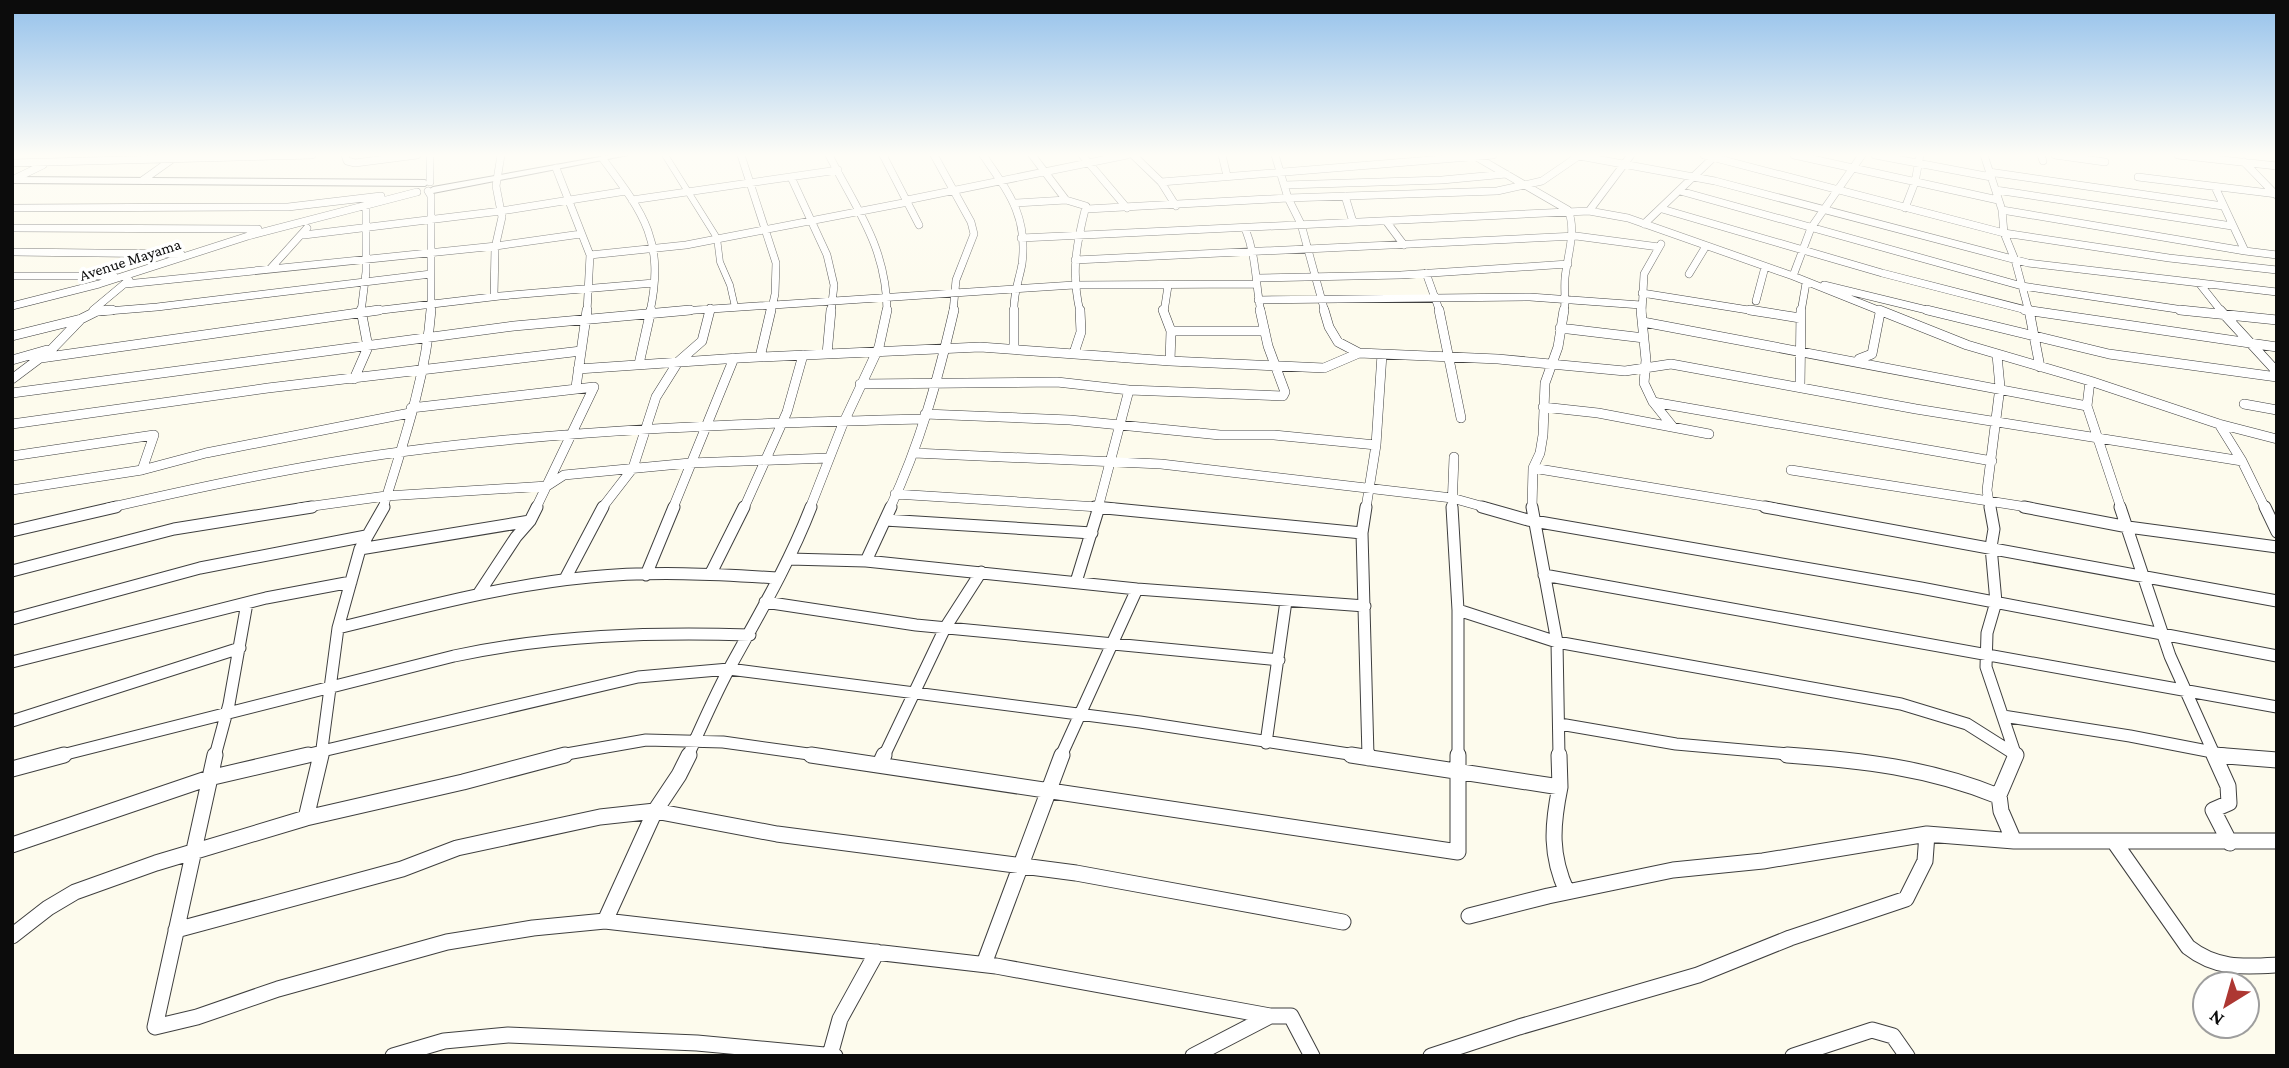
<svg xmlns="http://www.w3.org/2000/svg" width="2289" height="1068" viewBox="0 0 2289 1068" font-family="'Crimson Pro',serif">
	<style>
		.lines { fill: none; stroke-linecap: round; stroke-linejoin: round }
		.pedestrian-casing { stroke: #3f3f3f; stroke-width: 7 }
		.minor-far3-casing { stroke: #3f3f3f; stroke-width: 8 }
		.minor-far2-casing { stroke: #3f3f3f; stroke-width: 10 }
		.minor-far1-casing { stroke: #3f3f3f; stroke-width: 13 }
		.minor-casing { stroke: #3f3f3f; stroke-width: 17 }
		.tertiary-casing { stroke: #3f3f3f; stroke-width: 2 }
		.pedestrian { stroke: #fff; stroke-width: 6 }
		.minor-far3 { stroke: #fff; stroke-width: 7 }
		.minor-far2 { stroke: #fff; stroke-width: 9 }
		.minor-far1 { stroke: #fff; stroke-width: 11 }
		.minor { stroke: #fff; stroke-width: 15 }
		.tertiary { fill: #fff; fill-rule: evenodd }
		.labels { text-anchor: middle; stroke-width: 7; stroke-linejoin: round; paint-order: stroke }
		.far-street-label { font-size: 16px; fill: #0c0c0c; stroke: #fff }
	</style>
	<rect width="100%" height="100%" fill="#fdfbed"/>
	<g class="lines">
		<defs>
			<path id="pedestrian" d="M665 155 717 238 720 262 730 285 735 307"/>
			<path id="minor-far3" d="M345 155 347 161 355 163 417 155
				M430 155V182
				M741 155 776 263 775 294 771 312
				M829 155C856 209 887 247 887 312
				M883 155 919 225
				M934 155 971 222 974 234 956 280 953 312
				M983 155C1009 193 1028 216 1022 264 1019 281 1013 293 1014 312
				M1032 155 1066 200 1086 206C1076 245 1071 272 1080 312
				M1082 155 1127 208
				M1133 155 1161 182 1176 206
				M1222 155 1227 176
				M1275 155 1288 198 1301 224 1325 312
				M1473 155 1568 210C1577 231 1567 256 1565 278 1564 289 1566 300 1564 312
				M1574 155 1715 181 2028 263 2277 292
				M1704 155 2004 233 2169 258 2277 270
				M1794 155 1998 200
				M1875 155 1991 177
				M1984 155 2002 210 2004 233 2015 260 2029 312
				M2041 155 2043 161
				M2055 155 2105 162
				M2178 155 2277 166
				M603 159C644 214 665 241 650 312
				M2244 162 2276 195
				M12 163 312 155
				M556 168 590 255 587 312
				M1989 172 2223 206
				M791 177 827 255 834 285 831 312
				M2138 177 2277 194
				M12 180 43 165
				M143 180 174 158
				M1161 182 1493 155
				M1285 185 1442 180 1506 174
				M2215 187 2245 251 2277 255
				M1996 190 2232 226
				M428 191 431 196V312
				M1680 191 2022 286 2197 312
				M1345 196 1353 222
				M632 200 838 170
				M907 200 1127 155
				M1016 203 1066 200
				M12 208 288 207 381 196
				M1905 208 1915 182 1920 155
				M1087 209 1288 198 1497 191 1542 181 1580 155
				M1662 209 1882 273 2034 312
				M2002 210 2245 251
				M1589 211 1631 155
				M1386 221 1404 245
				M1644 224 1716 155
				M12 228 258 229
				M1245 228C1257 258 1255 282 1261 312
				M304 235 501 211 626 191
				M1021 238 1589 211 1628 218 1793 276 1883 312
				M12 252 181 254
				M590 255 686 245 908 202
				M1075 260 1576 236 1659 247
				M270 269 307 228
				M1426 273 1440 312
				M1689 274 1706 246
				M12 276H114
				M1793 276 1811 228 1862 155
				M1257 278 1401 275 1568 264
				M2199 283 2222 312
				M126 284 496 246 581 234
				M1824 285 1935 312
				M1642 293 1761 312
				M494 296 495 248 502 217 496 186 501 155
				M1258 300 1530 297 1641 305
				M1756 301 1765 267
				M12 306 99 284 248 236 417 192
				M93 310 129 280
				M95 312 157 307 431 274
				M361 312 366 272V207
				M365 312 500 296 654 283
				M666 312 1074 285 1255 284
				M709 312 710 308
				M1164 312 1168 286
				M1642 312 1644 274 1661 244
				M1801 312 1806 283"/>
			<path id="minor-far2" d="M1014 310V349
				M1163 310 1171 331 1170 361
				M1324 310 1329 327 1338 342 1359 353 1498 359 1625 371 1671 364 1916 409 2242 461
				M1439 310 1461 418
				M1641 310 1646 360 1644 383 1653 402 1673 427
				M1750 310 1800 318
				M1879 310 1967 345 2090 381 2219 424 2277 439
				M1927 310 2109 354 2277 377
				M2025 310 2277 347
				M2029 310 2040 367
				M2180 310 2277 320
				M2220 310 2277 372
				M1643 322 2087 406
				M1560 328 1644 338
				M1171 331H1265
				M12 336 81 319 97 311 112 310
				M1074 353 1081 332 1080 310
				M827 354 831 310
				M760 357 771 310
				M41 358 379 310
				M1859 359 1872 354 1880 313
				M12 360 47 350
				M639 364 651 310
				M578 369 739 358 980 347 1170 361 1324 368 1359 353
				M12 379 52 349 80 320
				M354 379 368 347 361 310
				M2090 381 2087 406 2121 508
				M860 384 1057 382 1129 390 1283 396 1285 392 1268 346 1260 310
				M576 387 587 310
				M1800 387 1801 310
				M12 393 514 326 690 310
				M1653 402 1992 461
				M2244 404 2277 410
				M1543 407 1598 413 1709 434
				M411 408 594 387 536 508
				M925 414 1070 420 1220 435H1274L1376 445
				M12 424 268 388 581 351
				M2219 424 2242 461 2265 508
				M914 453 1161 464 1452 498 1488 508
				M12 456 154 435 142 470
				M1533 468 1775 508
				M1791 470 2033 508
				M12 490 142 470 206 453 410 413
				M895 494 1114 508
				M108 508C205 486 302 465 400 452 574 429 749 423 924 419
				M299 508 386 496 547 486 564 475 690 463 829 458
				M383 508C403 444 426 377 431 310
				M602 508 633 468 656 397 678 362 702 341 710 310
				M673 508 734 358
				M744 508 787 412 803 355
				M810 508 842 426 879 347 887 310
				M890 508C920 444 938 379 954 310
				M1098 508 1129 390
				M1366 508 1376 445 1382 354
				M1452 508 1454 457
				M1532 508 1533 468 1540 453 1543 435 1545 383 1558 347 1564 310
				M1990 508 1987 490 2000 387 1997 355"/>
			<path id="minor-far1" d="M1095 507 1362 533
				M1366 507 1362 533 1368 756
				M1452 507 1458 610V756
				M1482 507 1528 520 1921 588 2277 656
				M1532 507 1557 642 1559 756
				M1765 507 2277 601
				M1990 507 1994 529 1991 547 1996 602 1987 633 1986 667 2016 756
				M2024 507 2128 527 2277 547
				M2120 507 2170 656 2215 756
				M2265 507 2277 532
				M885 520 1092 533
				M12 531 116 507
				M360 549 530 521
				M789 559 866 561 1137 589 1365 606
				M866 561 891 507
				M12 571 174 529 312 507
				M711 573 744 507
				M646 575 674 507
				M1544 575 2277 707
				M565 579 603 507
				M1076 582 1099 507
				M479 593 516 537 530 521 537 507
				M765 602 916 625 1279 660
				M1458 610 1557 642 1901 704 1967 724 2016 755
				M12 619 200 568 366 536
				M338 628C421 608 504 585 590 577 652 571 715 574 777 578
				M12 662 266 598 351 582
				M2003 716 2130 736 2233 756
				M12 721 240 648
				M1560 724 1676 744 1810 756
				M1266 743 1286 601
				M58 756 454 656C552 635 650 632 750 635
				M215 756 229 704 247 603
				M301 756 638 677 729 669 1140 722 1362 756
				M321 756 338 628 360 549 384 507
				M555 756 646 740 723 742 823 756
				M688 756C701 727 714 697 729 669 758 616 789 564 811 507
				M884 756 945 628 981 572
				M1061 756 1137 589"/>
			<path id="minor" d="M215 755 155 1027 197 1017 278 989 447 942 533 928 605 921 996 966 1270 1016
				M811 755 1458 852V755
				M1351 755 1560 787 1559 755
				M1368 755V758
				M1787 755C1860 760 1930 768 1998 796
				M2214 755 2228 786 2229 803 2213 810 2230 843
				M2214 755 2277 760
				M880 764 884 755
				M12 769 64 755
				M1560 787C1552 826 1550 855 1567 892
				M306 818 321 755
				M2014 841 2001 811 1999 795 2016 755
				M2115 843 2188 947C2216 969 2242 967 2277 965
				M12 845 209 778 308 755
				M1469 916 1548 896 1673 870 1763 861 1927 834 2014 841H2277
				M605 921 655 811 679 775 689 755
				M176 930 402 869 457 848 600 817 655 811 777 834 1076 873 1343 922
				M12 936 48 908 75 892 156 863 306 818 463 782 565 755
				M984 964 1062 755
				M830 1055 840 1019 877 952
				M393 1056 444 1041 508 1035 697 1043 835 1056
				M1193 1056 1270 1016H1291L1312 1056
				M1431 1056 1519 1027 1698 975 1790 938 1906 899 1925 861 1927 834
				M1793 1056 1872 1030 1893 1036 1907 1056"/>
			<path id="tertiary" d="M611 155H628L433 193 428 190 433 187Z
				M12 177 425 180 429 183 425 186 12 183Z"/>
		</defs>
		<use href="#pedestrian" class="pedestrian-casing"/>
		<use href="#minor-far3" class="minor-far3-casing"/>
		<use href="#minor-far2" class="minor-far2-casing"/>
		<use href="#minor-far1" class="minor-far1-casing"/>
		<use href="#minor" class="minor-casing"/>
		<use href="#tertiary" class="tertiary-casing"/>
		<use href="#pedestrian" class="pedestrian"/>
		<use href="#minor-far3" class="minor-far3"/>
		<use href="#minor-far2" class="minor-far2"/>
		<use href="#minor-far1" class="minor-far1"/>
		<use href="#minor" class="minor"/>
		<use href="#tertiary" class="tertiary"/>
	</g>
	<linearGradient id="sky" x2="0" y2="1"><stop stop-color="#94c1eb"/><stop offset="0.51" stop-color="#fefdf7"/><stop offset="1" stop-color="#fefdf7" stop-opacity="0"/></linearGradient>
	<rect width="2289" height="304" fill="url(#sky)"/>
	<g class="labels">
		<g class="far-street-label">
			<text transform="translate(130 259) rotate(-18)" y="6">Avenue Mayama</text>
		</g>
	</g>
	<rect width="2289" height="1068" fill="none" stroke="#0c0c0c" stroke-width="28"/>
	<g transform="translate(2226 1005) rotate(217)"><circle r="33" fill="#ffffff" stroke="#9e9e9e" stroke-width="2"/>
	<path d="M0-5L12 26L0 18L-12 26Z" fill="#ad3732"/>
	<text y="-10" font-size="19" font-weight="bold" text-anchor="middle" fill="#0c0c0c">N</text>
	</g>
</svg>
